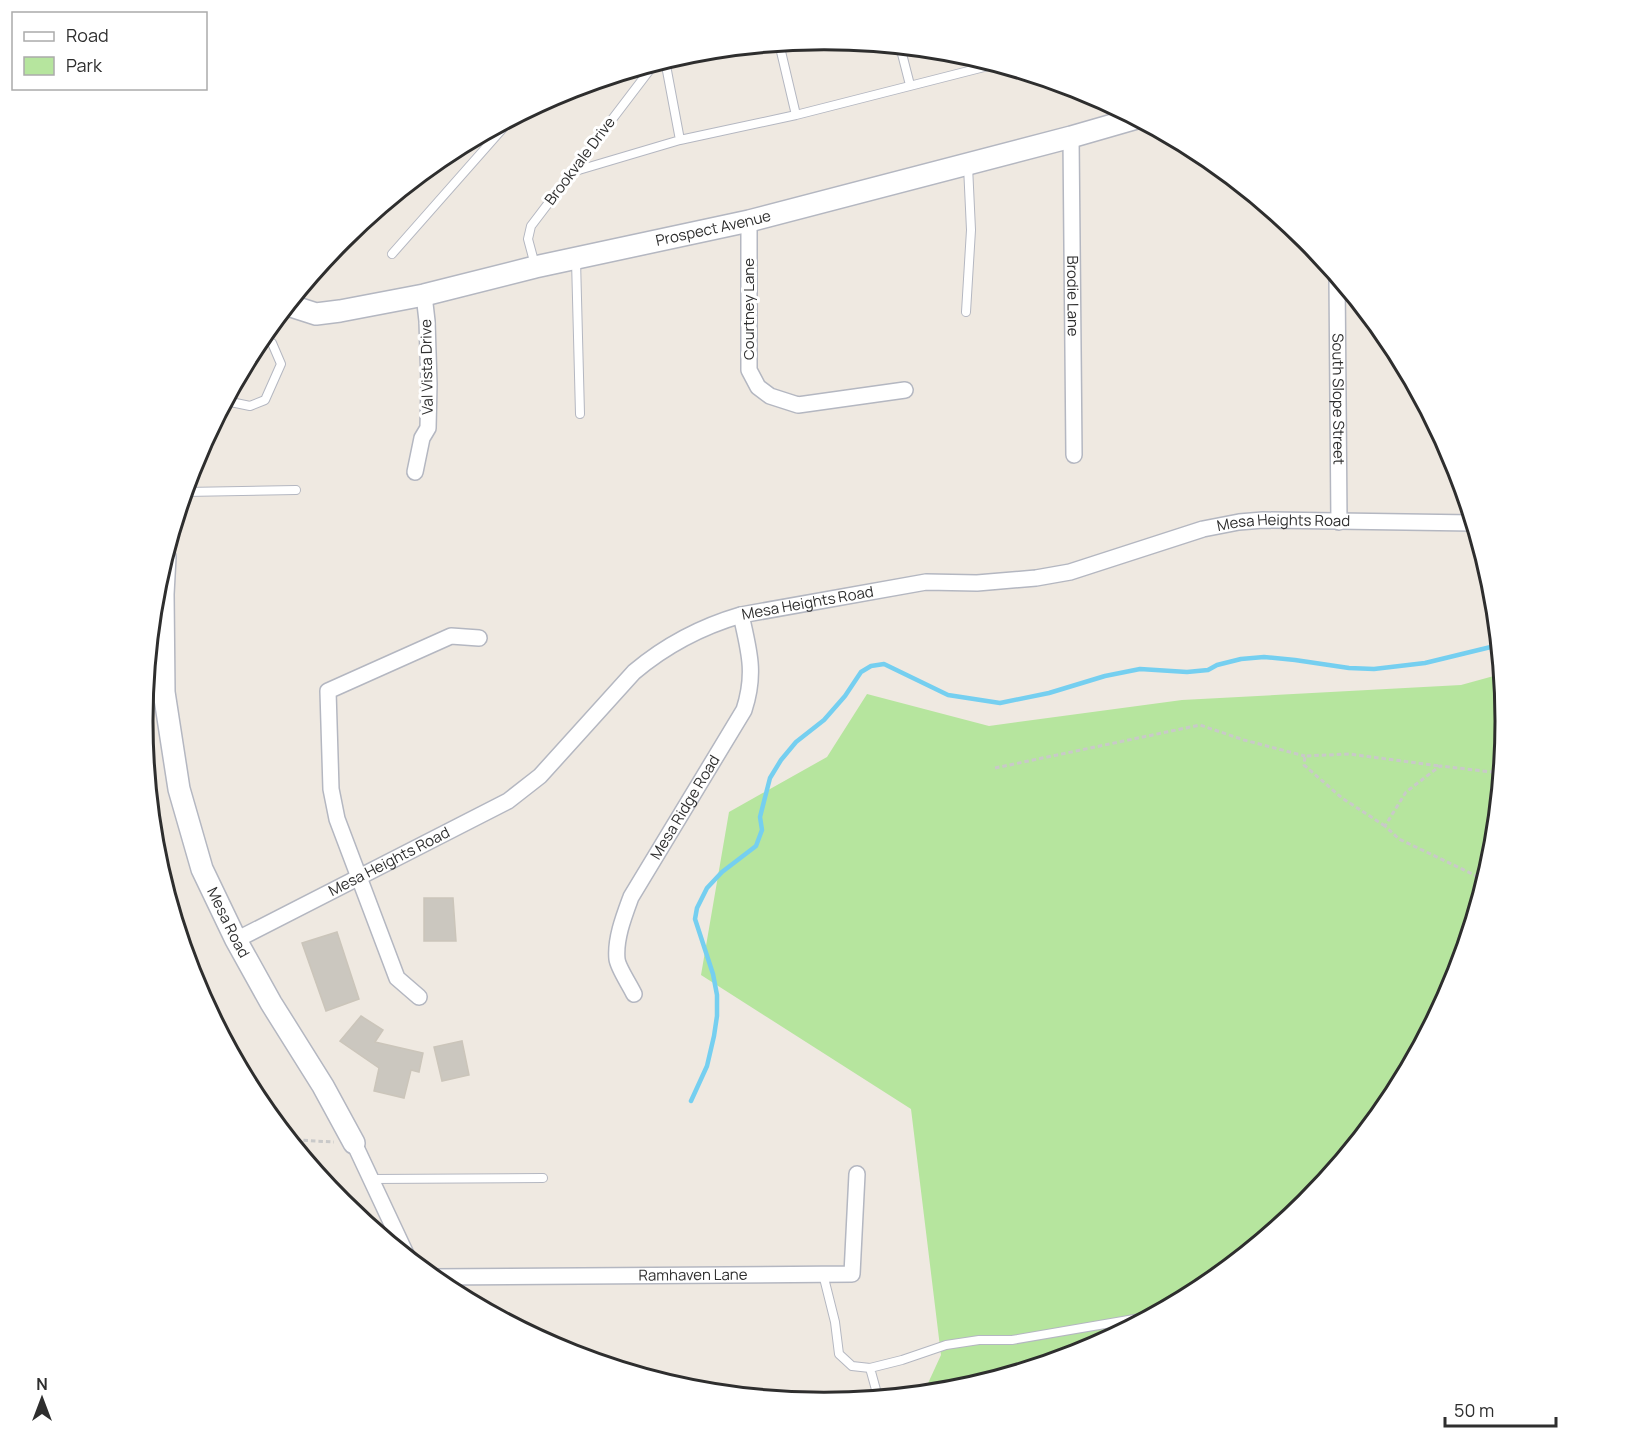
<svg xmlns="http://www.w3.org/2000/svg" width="1649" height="1441" viewBox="0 0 1649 1441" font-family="Manrope,sans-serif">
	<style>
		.green { fill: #b6e59e }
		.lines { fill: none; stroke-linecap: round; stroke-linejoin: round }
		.stream { stroke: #75cff0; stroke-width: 4.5 }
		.building { fill: #cbc7bf; stroke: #cbc5ba; stroke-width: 1.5 }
		.lane-casing { stroke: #b4b7c1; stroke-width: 10 }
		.street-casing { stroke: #b4b7c1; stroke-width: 18 }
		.secondary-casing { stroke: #b4b7c1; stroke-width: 24 }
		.path { stroke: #c9c9c9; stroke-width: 3; stroke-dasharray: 4.5 3; stroke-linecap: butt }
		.lane { stroke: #fff; stroke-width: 8 }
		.street { stroke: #fff; stroke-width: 15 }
		.secondary { stroke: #fff; stroke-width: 21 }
		.labels { text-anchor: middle; stroke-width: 6; stroke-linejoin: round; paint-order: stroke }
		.street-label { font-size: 15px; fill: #2e2e2e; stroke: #fff }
		.rim { fill: none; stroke: #2e2e2e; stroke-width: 3 }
	</style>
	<rect width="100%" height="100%" fill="#efe9e1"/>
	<path class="green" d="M1501 674 1506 721 1493 854 1454 982 1391 1099 1306 1203 1203 1287 1085 1350 957 1389 924 1392 941 1355 911 1109 701 975 729 812 827 757 867 694 989 726 1182 700 1461 685Z"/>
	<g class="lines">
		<path class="stream" d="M691 1101 707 1066 714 1036 717 1016V995L713 974 695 919 697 908 707 888 722 872 756 846 762 830 760 817 770 778 781 760 796 742 824 720 845 696 861 672 871 666 884 664 948 695 1000 703 1049 693 1105 676 1140 669 1187 672 1208 670 1217 665 1241 659 1264 657 1295 660 1349 668 1374 669 1425 663 1499 645"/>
	</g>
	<path class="building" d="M424 898H453L456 941H424Z
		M337 932 359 999 326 1011 302 943Z
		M361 1016 383 1030 375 1042 423 1053 419 1072 411 1070 404 1098 374 1091 379 1068 340 1041Z
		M462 1041 469 1075 442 1081 434 1047Z"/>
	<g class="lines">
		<defs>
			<path id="lane" d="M779 43 796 115
				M900 46 910 85
				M665 60 680 140
				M572 172 680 140 796 115 996 64
				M392 254 512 118
				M576 260 580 414
				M535 265 528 239 531 226 655 63
				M966 312 971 230 968 166
				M226 401 250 406 265 400 281 364 272 343 262 337
				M185 492 296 490
				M372 1179 543 1178
				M823 1274 835 1322 839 1354 852 1366 870 1368 902 1360 946 1345 979 1340H1012L1146 1317
				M870 1368 878 1397"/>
			<g id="street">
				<path id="s1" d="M1071 137 1074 455"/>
				<path d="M749 221V370L758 387 770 396 798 405 905 390"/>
				<path id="s2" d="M1337 276 1339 522"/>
				<path d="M415 472 422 438 428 428 429 384 427 321 424 295"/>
				<path id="s3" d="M236 940 508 801 540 776 634 672C666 645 700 627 741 615L926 582 977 583 1036 578 1070 572 1203 529 1239 522 1263 520 1473 523"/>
				<path id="s4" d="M634 994C630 985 618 968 617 959 615 939 624 916 631 897L744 710C756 673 749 651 741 615"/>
				<path d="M419 997 397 978 337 819 331 789 328 691 451 636 479 638"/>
				<path d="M354 1143 406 1254"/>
				<path id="s5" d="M433 1277 852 1274 857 1174"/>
			</g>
			<g id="secondary">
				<path id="s6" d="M288 305 316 314 340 311 424 295 535 267 749 221 1071 137 1137 118"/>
				<path id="s7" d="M165 557 163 594 164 692 179 789 202 869 236 940 271 1003 323 1086 354 1143"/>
			</g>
		</defs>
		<use href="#lane" class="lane-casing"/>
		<use href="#street" class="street-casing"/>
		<use href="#secondary" class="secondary-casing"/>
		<path class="path" d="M995 768 1200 725 1244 740 1305 756
			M1385 826 1342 798 1304 765 1305 756 1349 754 1440 766
			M1485 880 1399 839 1385 826 1406 792 1440 766 1501 773
			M289 1137 297 1140 334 1142"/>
		<use href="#lane" class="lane"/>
		<use href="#street" class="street"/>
		<use href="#secondary" class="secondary"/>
	</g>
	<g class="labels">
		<g class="street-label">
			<text transform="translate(580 161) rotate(-53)" y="5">Brookvale Drive</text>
			<text dy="5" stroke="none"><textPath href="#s6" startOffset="436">Prospect Avenue</textPath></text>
			<text dy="5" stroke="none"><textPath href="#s1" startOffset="159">Brodie Lane</textPath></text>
			<text transform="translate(749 309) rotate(-90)" y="5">Courtney Lane</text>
			<text transform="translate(427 367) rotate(-91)" y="5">Val Vista Drive</text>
			<text dy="5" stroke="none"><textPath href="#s2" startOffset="123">South Slope Street</textPath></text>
			<text dy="5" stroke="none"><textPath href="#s3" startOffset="1162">Mesa Heights Road</textPath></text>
			<text dy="5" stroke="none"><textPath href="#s3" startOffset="676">Mesa Heights Road</textPath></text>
			<text dy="5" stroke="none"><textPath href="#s4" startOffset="208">Mesa Ridge Road</textPath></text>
			<text dy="5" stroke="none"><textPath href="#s3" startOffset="172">Mesa Heights Road</textPath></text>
			<text dy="5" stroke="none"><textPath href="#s7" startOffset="376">Mesa Road</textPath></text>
			<text dy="5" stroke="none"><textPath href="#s5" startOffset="260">Ramhaven Lane</textPath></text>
		</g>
	</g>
	<path d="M0 0H1649V1441H0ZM153 721a671 671 0 1 1 1342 0a671 671 0 1 1-1342 0Z" fill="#fff" fill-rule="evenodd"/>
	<path class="rim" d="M153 721a671 671 0 1 1 1342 0a671 671 0 1 1-1342 0Z"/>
	<rect x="12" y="12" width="195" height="78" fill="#ffffff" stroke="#ababab" stroke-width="1.5"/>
	<rect x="24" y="32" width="30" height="9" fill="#ffffff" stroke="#ababab" stroke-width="1.5"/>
	<text x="66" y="42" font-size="18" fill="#2e2e2e">Road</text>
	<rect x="24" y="57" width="30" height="18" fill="#b6e59e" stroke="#ababab" stroke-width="1.5"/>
	<text x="66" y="72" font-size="18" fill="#2e2e2e">Park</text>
	<g transform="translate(42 1399)" stroke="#ffffff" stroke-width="4.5" paint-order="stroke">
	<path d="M0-4.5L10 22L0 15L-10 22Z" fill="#2e2e2e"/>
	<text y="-9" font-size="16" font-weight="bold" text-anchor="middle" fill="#2e2e2e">N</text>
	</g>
	<path d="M1445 1417v9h111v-9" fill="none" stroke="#2e2e2e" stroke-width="3"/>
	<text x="1454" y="1417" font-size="18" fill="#2e2e2e" stroke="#ffffff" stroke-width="4.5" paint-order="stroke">50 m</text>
</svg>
